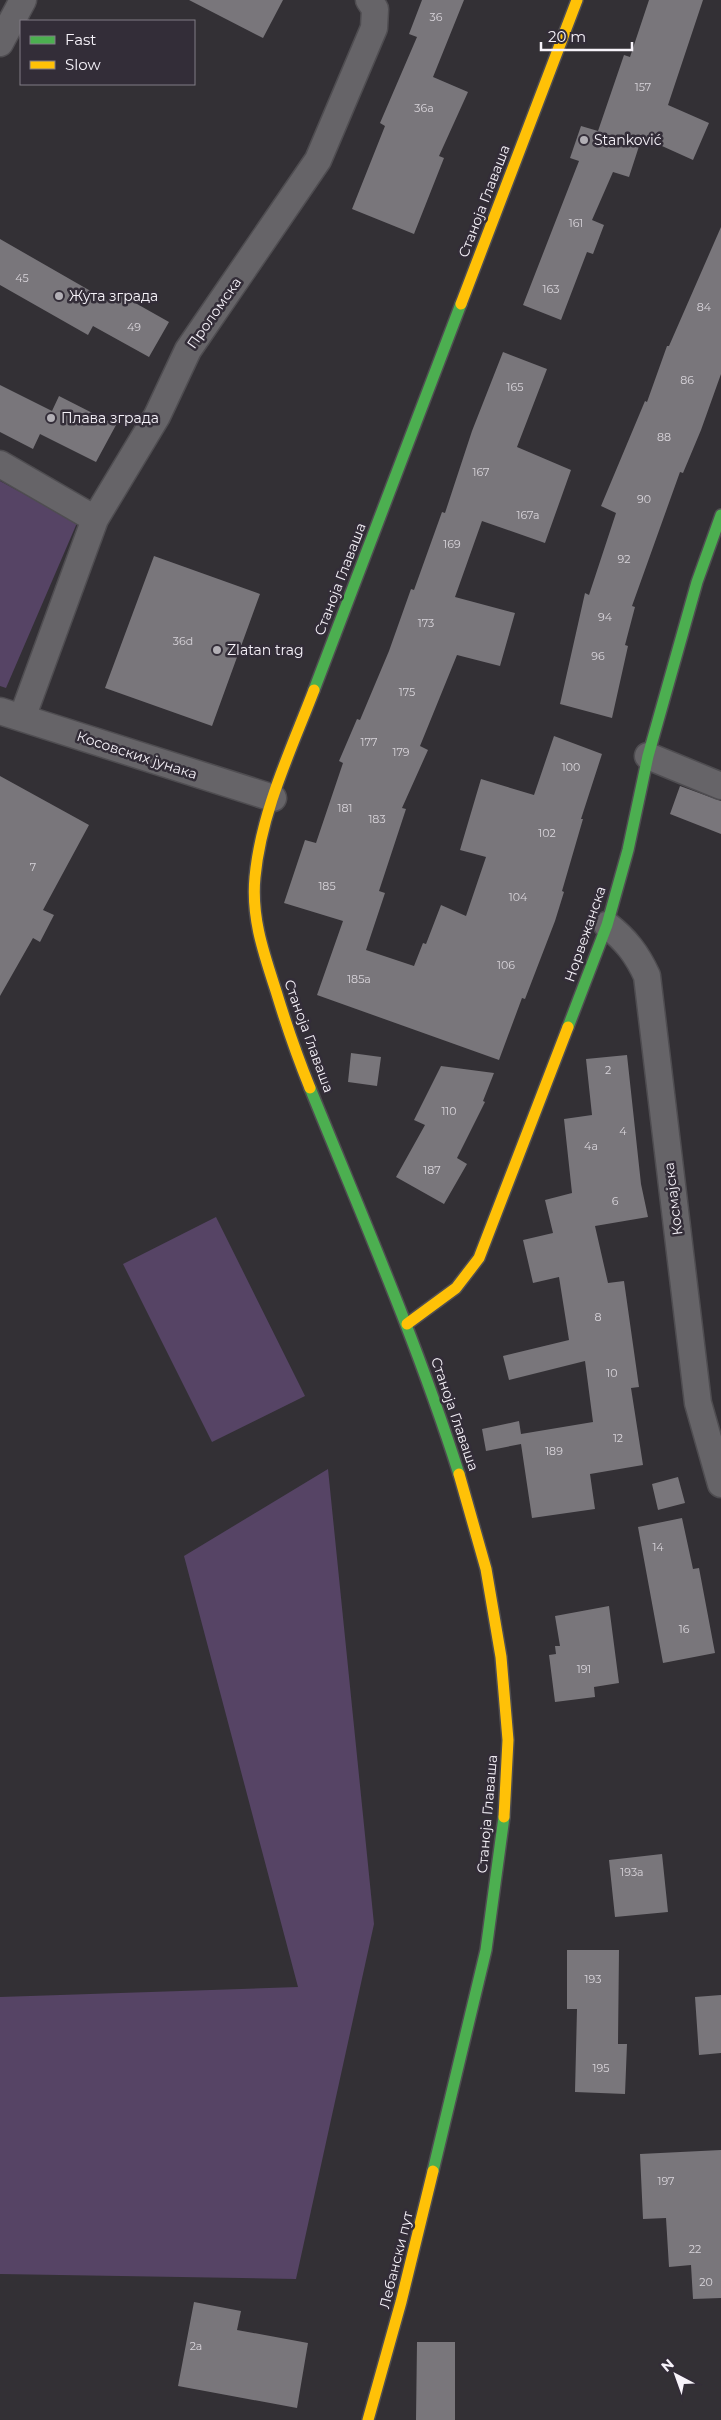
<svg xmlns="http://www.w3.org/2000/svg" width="721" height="2420" viewBox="0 0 721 2420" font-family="Montserrat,sans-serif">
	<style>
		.green { fill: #564465 }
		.building { fill: #79767b }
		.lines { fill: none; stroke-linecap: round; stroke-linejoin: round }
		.street-casing { stroke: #4f4d51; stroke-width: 29 }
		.fast-casing { stroke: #4f4d51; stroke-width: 14 }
		.slow-casing { stroke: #4f4d51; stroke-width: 14 }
		.street { stroke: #666468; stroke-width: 26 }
		.fast { stroke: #4caf50; stroke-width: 11 }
		.slow { stroke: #ffc107; stroke-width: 11 }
		.poi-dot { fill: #b2afb5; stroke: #332d38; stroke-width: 2 }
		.labels { text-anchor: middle; stroke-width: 5; stroke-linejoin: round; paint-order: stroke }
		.number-label { font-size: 11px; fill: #d8d4da }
		.poi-label { font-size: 14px; fill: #f7f3fa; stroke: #332d38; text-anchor: start }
		.street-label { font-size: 14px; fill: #f7f3fa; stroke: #332d38 }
	</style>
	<rect width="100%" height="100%" fill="#333035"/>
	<path class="green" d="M0 481 77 523 6 688 0 686Z
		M216 1217 305 1396 212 1442 123 1264Z
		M328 1469 374 1924 296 2279 0 2274V1997L298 1987 184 1556Z"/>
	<path class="building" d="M189 0H283L263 38Z
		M422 0H464L433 77 468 92 439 156 444 158 414 234 352 209 385 126 380 123 417 37 409 34Z
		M649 0H703L668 105 709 123 693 160 642 137 629 177 613 172 592 220 604 225 593 254 587 252 561 320 523 305 579 161 570 158 581 126 598 131 624 55 630 57Z
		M721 227V374L701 430 683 473 680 472 632 606 635 607 625 645 628 646 612 718 560 704 585 593 589 595 616 513 601 506 645 401 647 402 667 346H669Z
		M0 239 108 301 114 291 169 322 149 357 93 326 88 335 0 285Z
		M503 352 547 369 517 447 571 470 545 543 482 521 455 597 515 613 500 666 457 655 420 746 428 750 402 808 406 809 379 891 385 893 366 950 414 966 423 943 426 944 441 905 466 916 486 857 460 850 481 779 534 795 554 736 602 754 581 819H583L562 891 564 892 555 921 525 999 522 998 499 1060 317 995 343 921 284 903 305 840 316 843 343 763 339 761 357 719 360 720 389 651 411 589 414 590 442 512 445 513 472 431Z
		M0 385 52 411 59 396 116 425 96 462 40 434 33 449 0 432Z
		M154 556 260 594 212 726 105 688Z
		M0 776 89 825 43 910 54 915 40 942 33 938 0 996Z
		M680 786 721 801V834L670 814Z
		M351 1053 381 1057 377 1086 348 1082Z
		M627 1055 641 1184 648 1217 595 1226 608 1283 624 1281 639 1387 631 1388 643 1465 590 1474 595 1509 532 1518 521 1444 486 1451 482 1429 519 1421 521 1434 593 1422 585 1361 509 1380 503 1356 569 1340 559 1277 533 1283 523 1240 553 1233 545 1200 572 1193 564 1119 592 1115 586 1059Z
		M441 1066 494 1073 483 1101 485 1102 457 1158 467 1164 444 1204 396 1177 425 1125 414 1120Z
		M678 1477 685 1503 658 1510 652 1484Z
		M682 1518 693 1569 699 1568 715 1653 663 1663 638 1527Z
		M609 1606 619 1683 594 1687 595 1697 555 1702 549 1655 556 1654 555 1646H560L555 1616Z
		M662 1854 668 1912 615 1917 609 1860Z
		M567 1950H619L618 2044H627L625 2094 575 2092 577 2009H567Z
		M721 1995V2053L699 2055 695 1997Z
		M721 2150V2298L693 2299 691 2265 669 2267 666 2218 643 2219 640 2154Z
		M194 2302 241 2311 237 2330 308 2343 297 2408 178 2386Z
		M417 2342H455V2420H416Z"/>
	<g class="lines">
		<defs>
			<path id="street" d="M0 43 23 0
				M0 464 95 519 157 416 188 350 318 160 374 28 375 9 369 0
				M0 711 273 798
				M22 718 95 519
				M648 756 721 786
				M607 925C626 940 637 954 647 976L698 1403 721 1484"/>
			<path id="fast" d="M314 690 461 304
				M568 1027 607 925 628 850 648 756 697 582 721 515
				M310 1088C362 1216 417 1342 459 1474
				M433 2171 486 1950 504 1817"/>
			<path id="slow" d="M461 304 577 0
				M310 1088C297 1056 286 1024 276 991 264 954 251 918 255 877 261 812 291 750 314 690
				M407 1324 456 1288 479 1258 568 1027
				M459 1474 486 1569 501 1657 508 1740 504 1817
				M368 2420 401 2302 433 2171"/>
		</defs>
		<use href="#street" class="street-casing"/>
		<use href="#fast" class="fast-casing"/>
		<use href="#slow" class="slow-casing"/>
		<use href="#street" class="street"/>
		<use href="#fast" class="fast"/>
		<use href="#slow" class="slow"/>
	</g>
	<g class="poi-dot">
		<circle cx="584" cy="140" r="5"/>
		<circle cx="59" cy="296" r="5"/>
		<circle cx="51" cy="418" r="5"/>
		<circle cx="217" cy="650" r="5"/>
	</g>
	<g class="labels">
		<g class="number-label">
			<text x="436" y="21">36</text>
			<text x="643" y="91">157</text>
			<text x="424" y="112">36a</text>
			<text x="576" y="227">161</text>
			<text x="22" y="282">45</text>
			<text x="551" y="293">163</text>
			<text x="704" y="311">84</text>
			<text x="134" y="331">49</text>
			<text x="687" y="384">86</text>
			<text x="515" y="391">165</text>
			<text x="664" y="441">88</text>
			<text x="481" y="476">167</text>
			<text x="644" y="503">90</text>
			<text x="528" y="519">167a</text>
			<text x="452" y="548">169</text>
			<text x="624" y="563">92</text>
			<text x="605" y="621">94</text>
			<text x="426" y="627">173</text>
			<text x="183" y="645">36d</text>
			<text x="598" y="660">96</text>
			<text x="407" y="696">175</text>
			<text x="369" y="746">177</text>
			<text x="401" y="756">179</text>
			<text x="571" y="771">100</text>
			<text x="345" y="812">181</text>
			<text x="377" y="823">183</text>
			<text x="547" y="837">102</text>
			<text x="33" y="871">7</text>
			<text x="327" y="890">185</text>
			<text x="518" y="901">104</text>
			<text x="506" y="969">106</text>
			<text x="359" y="983">185a</text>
			<text x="608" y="1074">2</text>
			<text x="449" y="1115">110</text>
			<text x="623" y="1135">4</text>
			<text x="591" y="1150">4a</text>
			<text x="432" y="1174">187</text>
			<text x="615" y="1205">6</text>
			<text x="598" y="1321">8</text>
			<text x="612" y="1377">10</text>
			<text x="618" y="1442">12</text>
			<text x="554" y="1455">189</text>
			<text x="658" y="1551">14</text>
			<text x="684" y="1633">16</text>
			<text x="584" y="1673">191</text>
			<text x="632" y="1876">193a</text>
			<text x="593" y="1983">193</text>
			<text x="601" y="2072">195</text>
			<text x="666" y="2185">197</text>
			<text x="695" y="2253">22</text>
			<text x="706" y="2286">20</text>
			<text x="196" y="2350">2a</text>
		</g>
		<g class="poi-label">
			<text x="594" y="145">Stanković</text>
			<text x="69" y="301">Жута зграда</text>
			<text x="61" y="423">Плава зграда</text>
			<text x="227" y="655">Zlatan trag</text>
		</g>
		<g class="street-label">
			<text transform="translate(484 201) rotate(-69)" y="5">Станоја Главаша</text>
			<text transform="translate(214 313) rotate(-55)" y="5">Проломска</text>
			<text transform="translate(340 579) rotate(-69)" y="5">Станоја Главаша</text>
			<text transform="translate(137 755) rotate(18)" y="5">Косовских јунака</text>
			<text transform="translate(585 934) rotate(-71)" y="5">Норвежанска</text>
			<text transform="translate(309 1036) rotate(70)" y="5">Станоја Главаша</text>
			<text transform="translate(673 1199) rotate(-97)" y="5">Космајска</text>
			<text transform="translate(455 1414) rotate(71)" y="5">Станоја Главаша</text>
			<text transform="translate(487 1814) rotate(-85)" y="5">Станоја Главаша</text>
			<text transform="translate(396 2260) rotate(-76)" y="5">Лебански пут</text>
		</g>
	</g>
	<rect x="20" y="20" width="175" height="65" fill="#332d38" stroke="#817c86"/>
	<rect x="30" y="36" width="25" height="8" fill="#4caf50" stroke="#817c86"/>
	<text x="65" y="45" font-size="15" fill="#f7f3fa">Fast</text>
	<rect x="30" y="61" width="25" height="8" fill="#ffc107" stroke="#817c86"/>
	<text x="65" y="70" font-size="15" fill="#f7f3fa">Slow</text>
	<g transform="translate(676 2375) rotate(319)" stroke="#332d38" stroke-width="4" paint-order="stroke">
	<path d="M0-4L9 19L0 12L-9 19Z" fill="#f7f3fa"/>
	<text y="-8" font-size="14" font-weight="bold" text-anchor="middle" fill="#f7f3fa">N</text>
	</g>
	<path d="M541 42v8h91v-8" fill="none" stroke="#f7f3fa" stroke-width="2.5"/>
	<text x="548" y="42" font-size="15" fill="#f7f3fa" stroke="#332d38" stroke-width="4" paint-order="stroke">20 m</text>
</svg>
